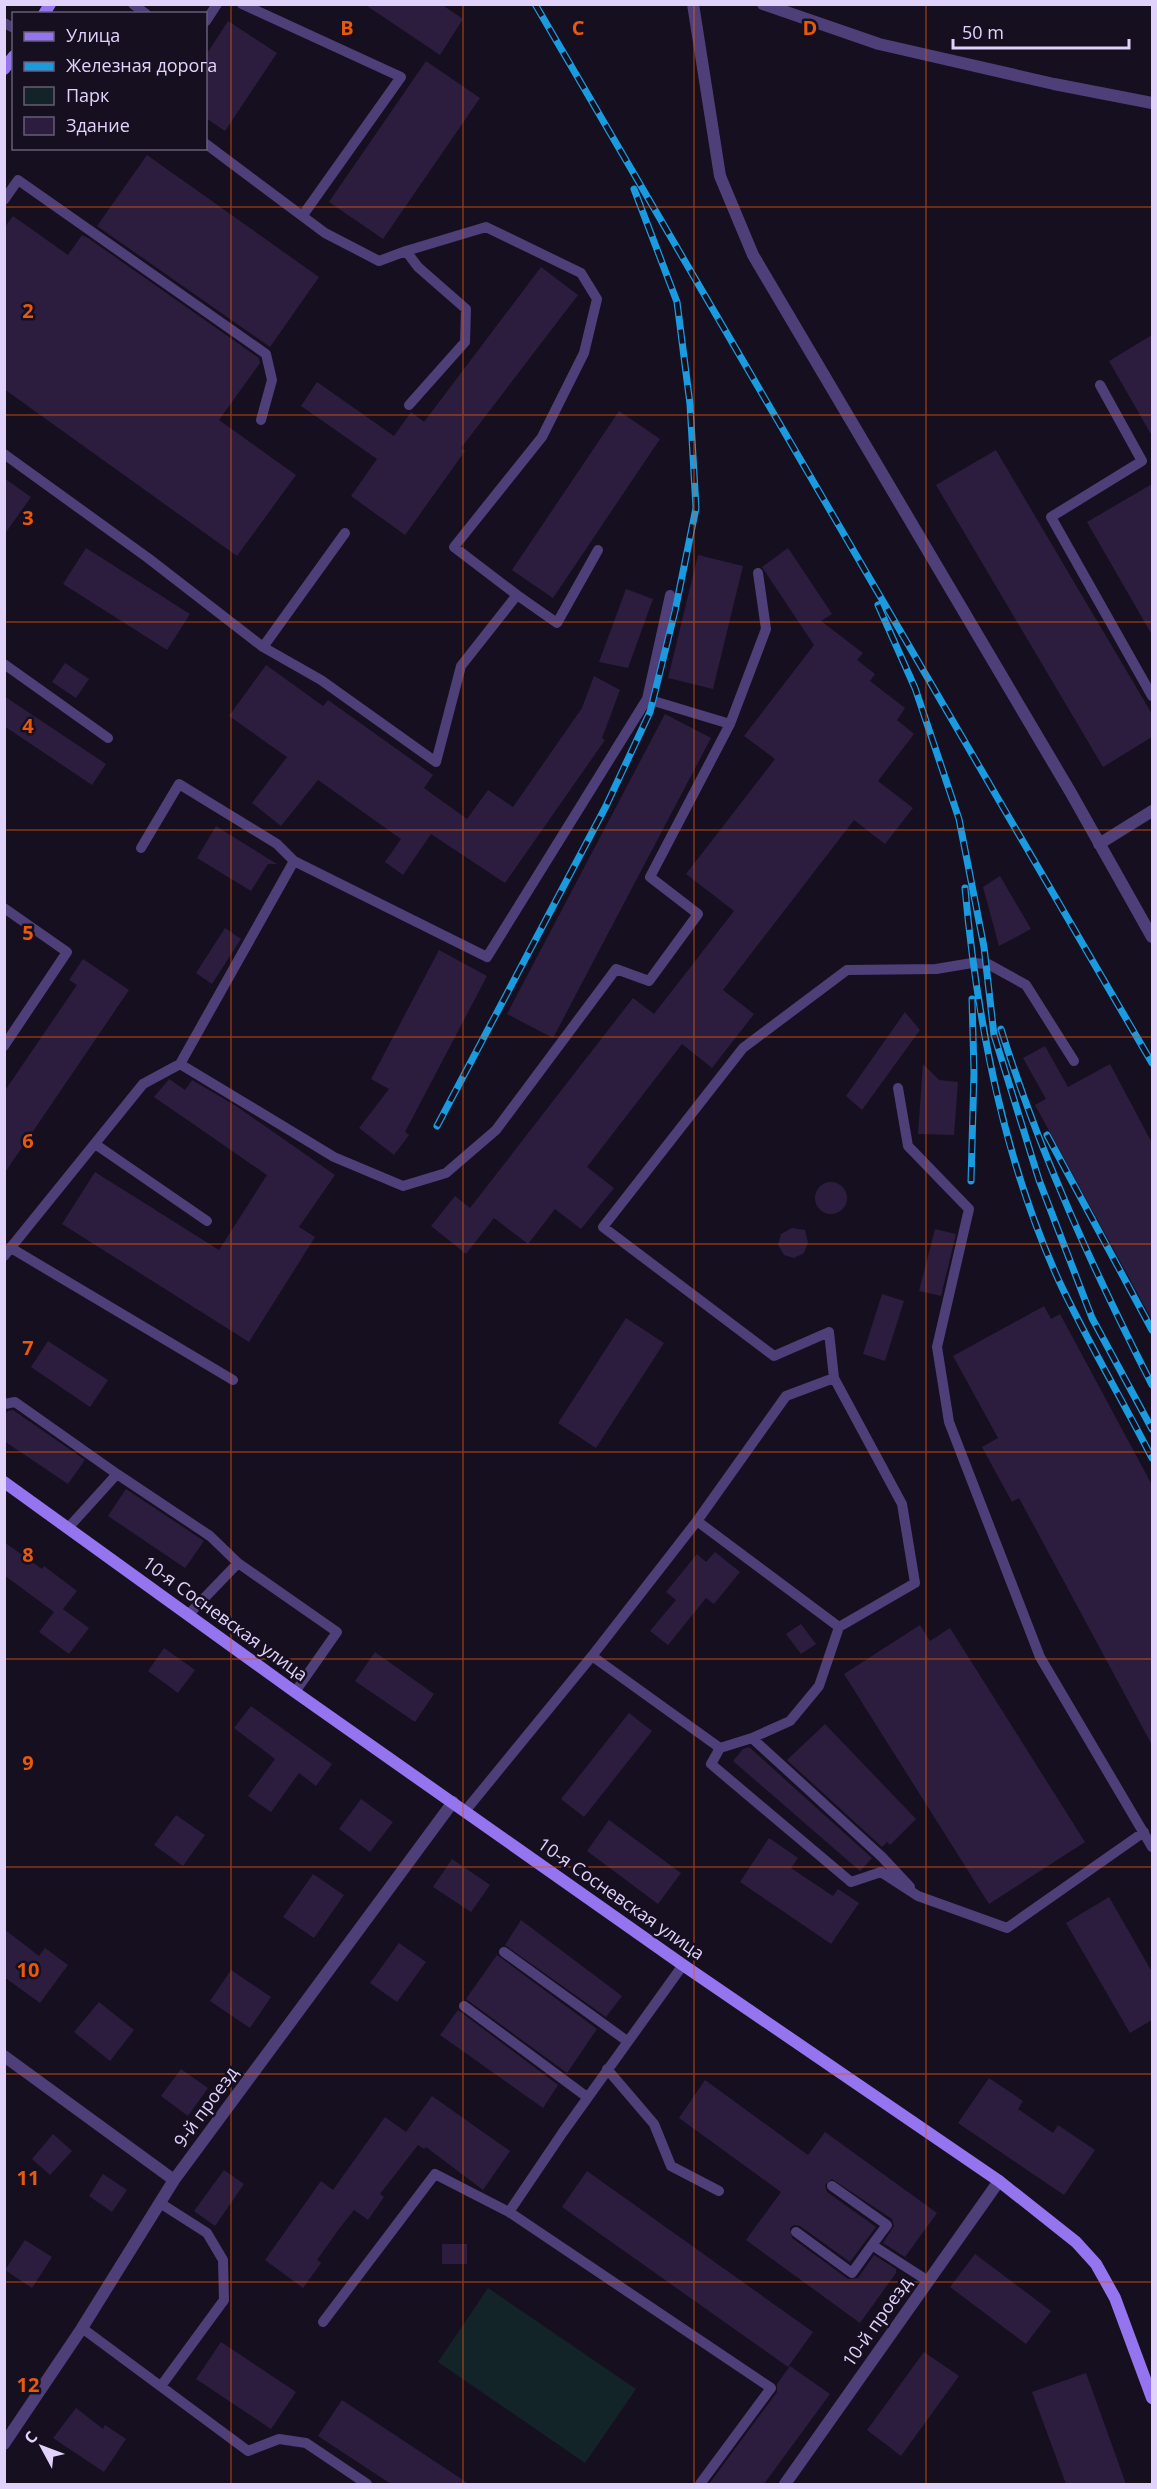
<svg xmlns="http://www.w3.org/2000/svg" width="1157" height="2489" viewBox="0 0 1157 2489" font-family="'Open Sans',sans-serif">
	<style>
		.green { fill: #132428 }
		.building { fill: #2c1d3e }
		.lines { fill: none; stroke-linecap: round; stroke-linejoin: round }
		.lane { stroke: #4f3f79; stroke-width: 10 }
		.street { stroke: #4f3f79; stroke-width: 12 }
		.secondary { stroke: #9574ef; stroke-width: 12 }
		.rail-casing { stroke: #1a9bdf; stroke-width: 7 }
		.rail { stroke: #160f1f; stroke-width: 4.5; stroke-dasharray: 14; stroke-linecap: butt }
		.grid { fill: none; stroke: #e8590c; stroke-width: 1.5; stroke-opacity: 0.55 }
		.labels { text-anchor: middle; stroke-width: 5; stroke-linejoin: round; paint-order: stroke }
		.street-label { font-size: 18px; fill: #e0d2fa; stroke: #160f1f }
		.grid-label { font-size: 20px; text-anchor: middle; font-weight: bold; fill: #e8590c; stroke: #160f1f; stroke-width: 5; stroke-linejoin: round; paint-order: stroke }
	</style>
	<rect width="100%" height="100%" fill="#160f1f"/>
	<path class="green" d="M488 2288 636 2389 585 2463 438 2362Z"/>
	<path class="building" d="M364 4H441L463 19 440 55Z
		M228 21 277 53 225 131 206 118V55Z
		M426 61 480 98 383 239 329 202Z
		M147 155 319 277 270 347 97 226Z
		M13 216 68 255 82 235 88 238 259 358 260 363 219 420 296 475 237 556 4 389V228Z
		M541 267 578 295 461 448 465 451 405 535 351 496 377 459 301 406 317 382 394 436 411 412 424 422Z
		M1152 335V436L1109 361Z
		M619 411 660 439 553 598 512 570Z
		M996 450 1152 714V737L1103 767 936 485Z
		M4 478 31 497 4 535Z
		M1152 484V635L1087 522Z
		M86 548 190 614 167 650 63 584Z
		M788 548 832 614 821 621 863 653 857 660 875 674 870 681 905 708 897 720 914 734 878 781 913 808 885 844 854 820 723 990 754 1014 712 1068 682 1044 587 1167 614 1188 581 1229 555 1209 528 1244 494 1218 466 1254 431 1226 455 1196 470 1208 633 998 654 1014 734 911 686 874 775 759 744 736 814 645 762 567Z
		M698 555 743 566 713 689 668 678Z
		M626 589 653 599 628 668 599 662Z
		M65 663 89 679 76 698 52 682Z
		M266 665 323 706 328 700 433 775 424 788 467 819 488 790 513 807 582 708 594 676 620 690 602 738 605 740 505 883 431 834 403 875 385 862 401 839 318 780 281 826 252 803 287 757 229 716Z
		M4 696 106 764 92 785 4 726Z
		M665 714 711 738 553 1038 507 1014Z
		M216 826 277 864H268L251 891 197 858Z
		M1000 876 1031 929 999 946 983 887Z
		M225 928 241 939 212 984 196 973Z
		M439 950 487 976 405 1132 409 1135 394 1155 359 1128 389 1089 371 1079Z
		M83 959 129 990 4 1174V1092L77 985 69 980Z
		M905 1012 920 1030 862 1110 846 1096Z
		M1045 1046 1068 1087 1110 1064 1152 1143V1320L1035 1105 1046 1099 1023 1058Z
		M923 1064 939 1080 958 1082 954 1135 918 1134Z
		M169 1079 185 1090 192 1080 236 1106 335 1175 299 1227 315 1237 249 1342 62 1224 95 1172 219 1250 267 1175 154 1097Z
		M815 1198a16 16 0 1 1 32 0a16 16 0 1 1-32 0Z
		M792 1228 805 1230 808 1243 804 1253 794 1258 784 1255 778 1245 781 1234Z
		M935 1229 956 1234 941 1296 919 1291Z
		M882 1294 904 1301 885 1361 863 1354Z
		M1044 1306 1051 1319 1060 1314 1152 1485V1745L1019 1498 1012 1502 982 1447 998 1438 953 1356Z
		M626 1318 664 1343 596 1448 558 1423Z
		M48 1341 108 1380 90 1407 31 1367Z
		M13 1410 85 1460 68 1484 4 1441V1415L8 1411Z
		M126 1489 204 1541 185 1568 108 1516Z
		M4 1542 42 1569 44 1566 77 1591 63 1609 89 1628 69 1654 39 1632 54 1612 4 1575Z
		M715 1552 740 1572 714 1604 706 1598 668 1645 650 1631 676 1600 666 1592 697 1554 706 1562Z
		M801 1624 816 1644 801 1654 786 1634Z
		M920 1625 930 1641 950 1628 1085 1842 989 1904 844 1674Z
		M164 1648 195 1670 178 1693 148 1671Z
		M375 1652 434 1694 415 1722 355 1681Z
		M251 1706 332 1764 316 1786 299 1773 271 1812 248 1796 275 1759 234 1728Z
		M629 1713 652 1731 584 1817 561 1799Z
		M825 1724 916 1819 890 1845 887 1842 882 1847 787 1760Z
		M749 1747 872 1858 860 1871 733 1761 743 1749Z
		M361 1799 393 1822 370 1852 339 1829Z
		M176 1815 205 1835 183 1866 154 1845Z
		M609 1820 681 1873 658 1904 587 1851Z
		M769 1838 798 1858 791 1868 833 1896 838 1889 859 1903 831 1944 740 1882Z
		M452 1859 490 1885 471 1912 433 1887Z
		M313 1874 344 1895 314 1938 283 1917Z
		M1109 1897 1152 1972V2020L1130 2033 1066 1923Z
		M521 1920 622 1996 606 2017 505 1945Z
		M4 1929 39 1956 45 1948 68 1965 40 2003 4 1977Z
		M399 1943 426 1962 397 2002 370 1983Z
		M497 1955 597 2029 567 2073 466 1999Z
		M231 1970 271 1997 250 2028 210 2001Z
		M99 2002 134 2030 110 2061 74 2032Z
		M458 2010 558 2085 543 2108 440 2035Z
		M181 2069 208 2088 188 2116 161 2096Z
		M989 2078 1023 2101 1018 2109 1053 2133 1058 2125 1095 2150 1064 2195 958 2123Z
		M705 2080 808 2155 825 2132 937 2213 905 2257 883 2243 894 2226 892 2219 832 2179 825 2185 827 2192 876 2227 850 2262 800 2226 794 2225 790 2228 792 2238 848 2279 858 2278 874 2255 896 2269V2273L860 2323 746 2240 781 2192 679 2118Z
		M432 2096 510 2151 483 2190 426 2147 424 2149 418 2145 380 2194 384 2197 368 2220 354 2210 339 2229 317 2260 321 2263 303 2288 265 2260 321 2181 333 2190 385 2117 406 2132Z
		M53 2134 72 2151 50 2175 32 2159Z
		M224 2170 244 2184 215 2226 194 2211Z
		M587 2171 813 2332 788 2367 562 2207Z
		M103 2174 127 2190 112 2212 89 2196Z
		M25 2240 52 2257 32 2288 5 2270Z
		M442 2244H467V2264H442Z
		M975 2254 1051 2311 1026 2344 950 2287Z
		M221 2342 296 2392 271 2429 196 2379Z
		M924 2352 959 2376 901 2456 867 2430Z
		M790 2366 830 2394 764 2484H709L777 2392V2384Z
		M1086 2373 1126 2484H1066L1032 2392Z
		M342 2400 469 2484H391L318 2436Z
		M76 2408 103 2429 105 2425 126 2439 104 2472 53 2438Z"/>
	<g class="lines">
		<path class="lane" d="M133 4 146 14
			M242 4 401 77 303 215
			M206 21 217 4
			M4 23 14 28
			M206 144 325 233 379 261 406 251
			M4 200 18 180 266 354 272 380 261 420
			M1100 385 1142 461 1051 517 1152 696
			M409 405 465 342 466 309 418 267 406 251 486 227 581 273 597 299 584 353 542 437 454 547 517 595
			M4 454 148 558 263 647 345 533
			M263 647 321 680 436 762 461 666 517 595 557 623 598 550
			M4 664 108 738
			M647 699 670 595
			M141 848 179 784 277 844 294 861
			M4 908 67 952 4 1046
			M180 1064 334 1157 403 1186 446 1173 496 1130 616 969 649 981 698 914 650 877 730 724
			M898 1088 908 1146 969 1209 937 1347 949 1422 1040 1657 1152 1847
			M95 1144 207 1221
			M11 1248 233 1380
			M4 1256 143 1084 180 1064 294 861 487 957 647 699 730 724 766 629 758 573
			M834 1378 829 1332 774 1356 603 1227 743 1048 847 970 936 969 972 963 988 964 1026 985 1074 1061
			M4 1404 15 1402 117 1474
			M697 1521 786 1396 834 1378 902 1504 915 1583 839 1627
			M68 1528 117 1474 210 1536 238 1563
			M188 1615 238 1563 337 1632 295 1692
			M592 1656 697 1521 839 1627 819 1686 790 1721 752 1738
			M720 1748 752 1738 882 1857 910 1887
			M466 1810 592 1656 720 1748 711 1764 851 1882 881 1872 918 1896 1007 1928 1144 1832
			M504 1952 627 2041
			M464 2006 587 2097
			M607 2069 654 2124 671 2166 719 2191
			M832 2186 887 2225 872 2245
			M160 2203 207 2233 223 2260 224 2300 161 2386
			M509 2212 771 2388 700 2484
			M796 2232 852 2273 872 2245 928 2281
			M323 2322 435 2174 509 2212 563 2132 683 1965
			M82 2328 248 2451 279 2439 306 2443 367 2484"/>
		<path class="street" d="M693 4 720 176 753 255 1071 793 1152 937
			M763 4 879 44 1054 84 1152 103
			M1099 844 1152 811
			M4 2056 174 2180
			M4 2444 82 2328 174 2180 453 1802
			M785 2484 999 2181"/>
		<path class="secondary" d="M44 14 50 4
			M4 69 14 56
			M4 1482 295 1692 683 1965 999 2181 1076 2242 1096 2264 1115 2298 1152 2398"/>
		<defs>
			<path id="rail" d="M535 4 1152 1063
				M878 605 915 688 959 819 984 947 994 1035 1039 1180 1092 1318 1152 1429
				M965 888C977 1021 1003 1158 1059 1281 1087 1341 1122 1399 1152 1458
				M1001 1029C1039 1152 1094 1271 1152 1385
				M437 1126 606 806 650 712 675 611 696 508 690 404 677 302 634 189
				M1047 1135 1152 1330
				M971 1181 974 1072 972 999"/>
		</defs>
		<use href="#rail" class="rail-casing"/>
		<use href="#rail" class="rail"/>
	</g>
	<path class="grid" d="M231 4V2484M463 4V2484M694 4V2484M926 4V2484M4 207H1152M4 415H1152M4 622H1152M4 830H1152M4 1037H1152M4 1244H1152M4 1452H1152M4 1659H1152M4 1867H1152M4 2074H1152M4 2282H1152"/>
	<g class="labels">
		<g class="street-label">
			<text transform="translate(225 1619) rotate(36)" y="6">10-я Сосневская улица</text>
			<text transform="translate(621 1899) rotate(35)" y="6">10-я Сосневская улица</text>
			<text transform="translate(206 2107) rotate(-54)" y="6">9-й проезд</text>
			<text transform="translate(877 2322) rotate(-55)" y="6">10-й проезд</text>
		</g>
	</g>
	<g class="grid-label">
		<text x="347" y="35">B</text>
		<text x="578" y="35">C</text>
		<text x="810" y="35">D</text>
		<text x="28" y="318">2</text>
		<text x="28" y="525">3</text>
		<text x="28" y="733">4</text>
		<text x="28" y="940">5</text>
		<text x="28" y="1148">6</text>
		<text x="28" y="1355">7</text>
		<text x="28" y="1562">8</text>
		<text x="28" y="1770">9</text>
		<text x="28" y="1977">10</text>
		<text x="28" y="2185">11</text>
		<text x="28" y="2392">12</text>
	</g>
	<rect width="1157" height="2489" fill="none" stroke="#e0d2fa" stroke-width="12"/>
	<rect x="12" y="12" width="195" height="138" fill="#160f1f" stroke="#675d77" stroke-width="1.5"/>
	<rect x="24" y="32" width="30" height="9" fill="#9574ef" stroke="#675d77" stroke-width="1.5"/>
	<text x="66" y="42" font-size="18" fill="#e0d2fa">Улица</text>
	<rect x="24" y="62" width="30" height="9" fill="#1a9bdf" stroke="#675d77" stroke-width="1.5"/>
	<text x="66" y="72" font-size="18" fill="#e0d2fa">Железная дорога</text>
	<rect x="24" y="87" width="30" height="18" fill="#132428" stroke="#675d77" stroke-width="1.5"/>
	<text x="66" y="102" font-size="18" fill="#e0d2fa">Парк</text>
	<rect x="24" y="117" width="30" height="18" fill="#2c1d3e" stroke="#675d77" stroke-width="1.5"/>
	<text x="66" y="132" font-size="18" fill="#e0d2fa">Здание</text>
	<g transform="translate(42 2447) rotate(311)" stroke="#160f1f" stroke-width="4.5" paint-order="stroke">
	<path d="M0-4.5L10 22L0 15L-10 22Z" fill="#e0d2fa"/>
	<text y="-9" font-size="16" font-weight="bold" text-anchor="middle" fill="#e0d2fa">С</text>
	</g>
	<path d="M953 39v9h176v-9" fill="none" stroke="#e0d2fa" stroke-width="3"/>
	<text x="962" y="39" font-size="18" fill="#e0d2fa" stroke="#160f1f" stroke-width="4.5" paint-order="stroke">50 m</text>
</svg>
